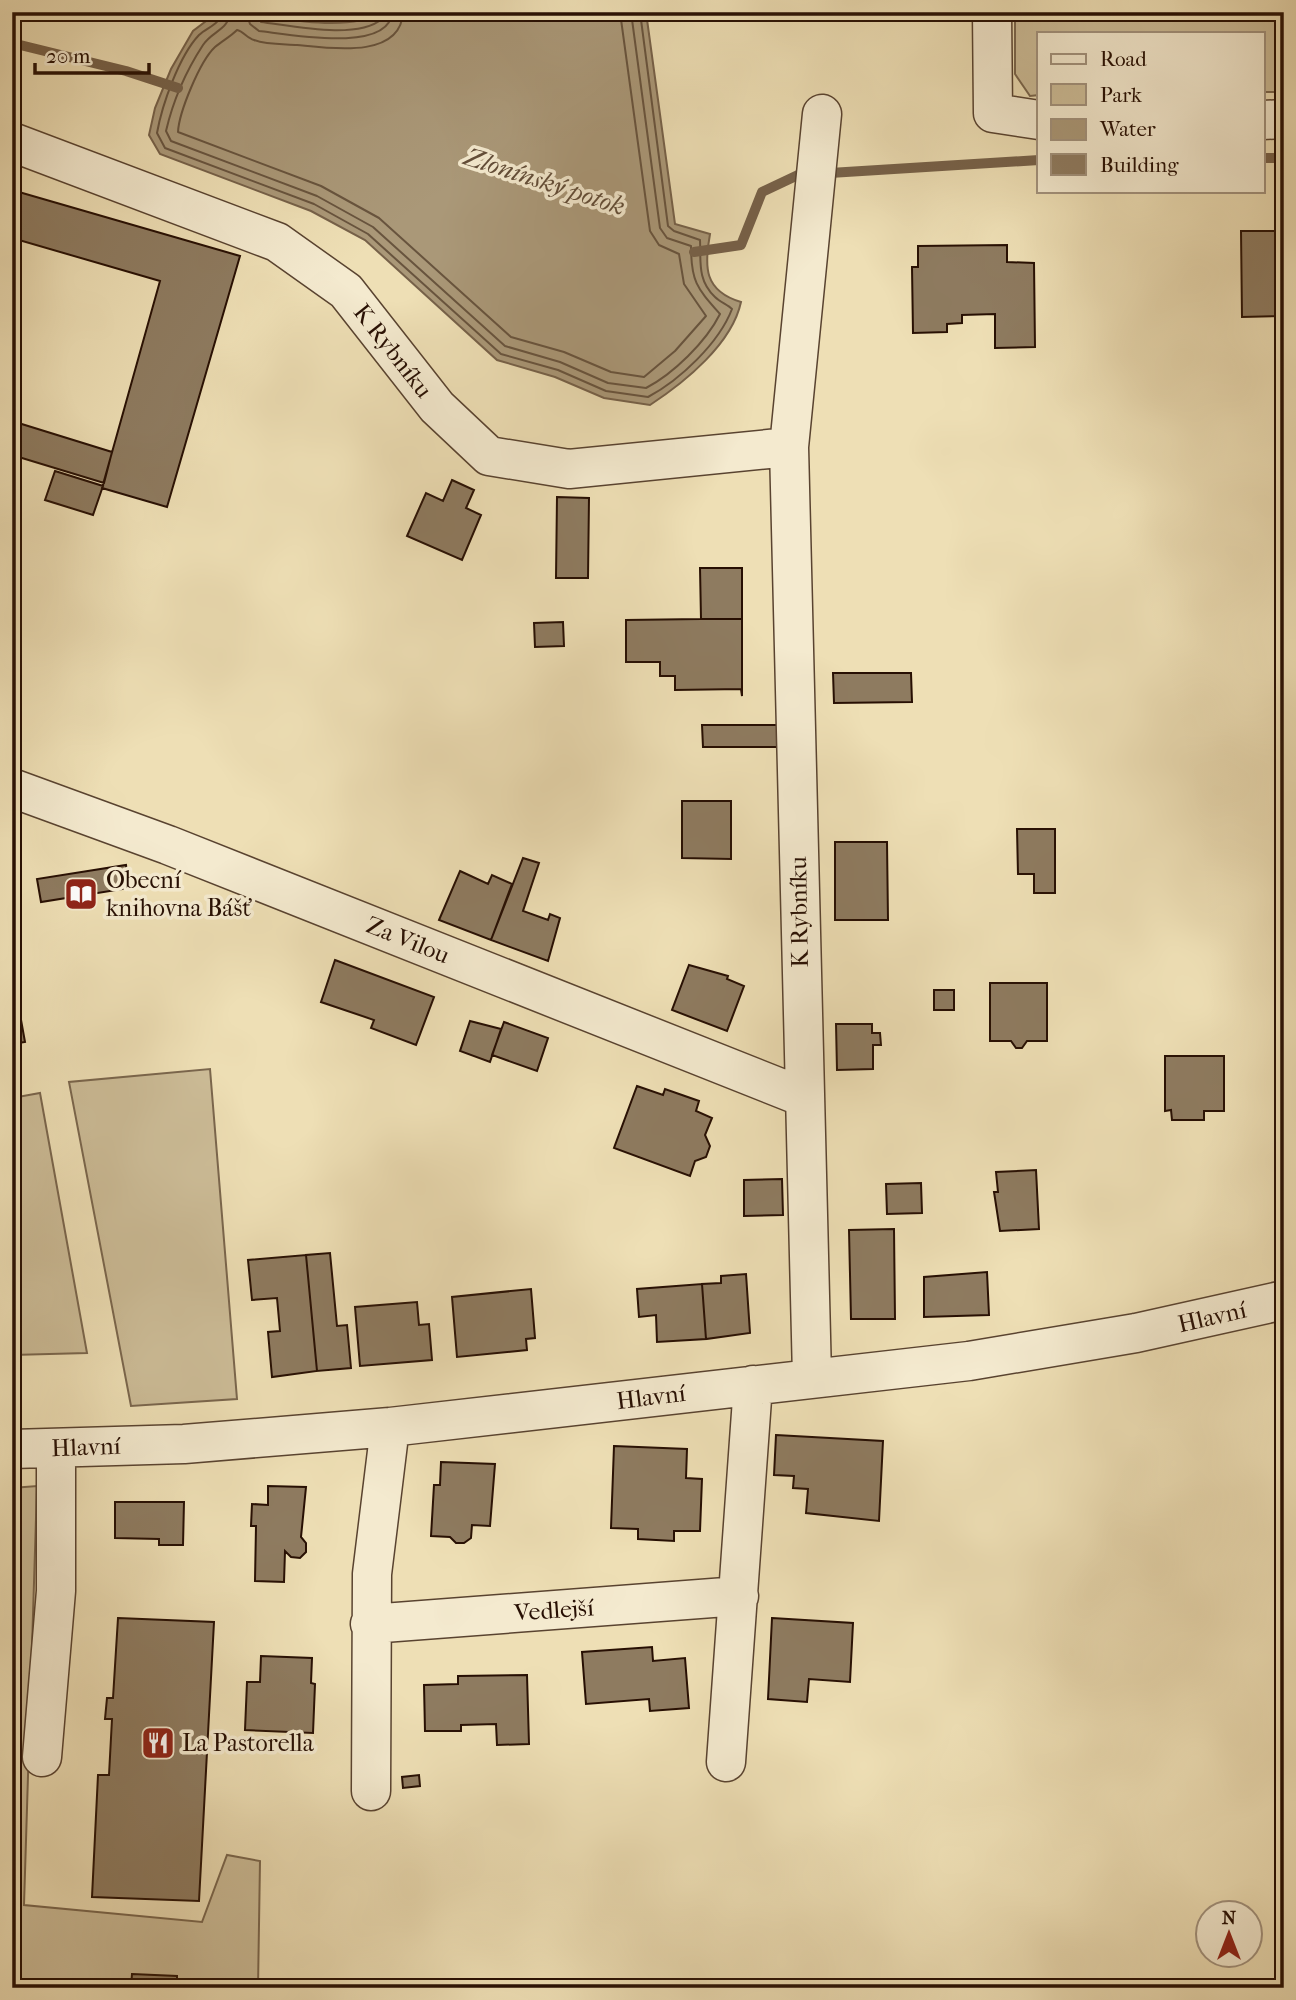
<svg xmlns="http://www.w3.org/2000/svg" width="1296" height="2000" viewBox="0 0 1296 2000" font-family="'IM FELL French Canon',serif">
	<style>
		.green { fill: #ccbc97; stroke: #7a664d; stroke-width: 2 }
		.water { fill: #aa9878; stroke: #766149; stroke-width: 2 }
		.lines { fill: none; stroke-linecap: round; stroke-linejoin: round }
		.shore { stroke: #68543e; stroke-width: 2 }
		.stream { stroke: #766149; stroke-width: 10 }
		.building { fill: #8e7b60; stroke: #270f03; stroke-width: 2 }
		.minor-casing { stroke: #594330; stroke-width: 41 }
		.minor { stroke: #f4eacf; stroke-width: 38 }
		.labels { text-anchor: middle; stroke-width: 7; stroke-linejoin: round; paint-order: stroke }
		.street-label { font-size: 24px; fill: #270f03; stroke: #f4eacf }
		.poi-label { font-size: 24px; fill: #270f03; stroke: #f4eacf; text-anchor: start }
		.water-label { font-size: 26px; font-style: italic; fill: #624d38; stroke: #f4eacf }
	</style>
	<rect width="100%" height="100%" fill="#eedfb5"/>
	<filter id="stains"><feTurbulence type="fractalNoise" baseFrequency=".00286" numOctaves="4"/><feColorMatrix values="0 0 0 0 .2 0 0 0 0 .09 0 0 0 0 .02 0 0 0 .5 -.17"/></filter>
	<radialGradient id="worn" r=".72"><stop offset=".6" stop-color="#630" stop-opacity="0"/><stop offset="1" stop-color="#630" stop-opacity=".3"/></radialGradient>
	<path class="green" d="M1015 12H1284V92H1263V33H1039V95L1030 96 1015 74Z
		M210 1069 237 1399 131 1406 69 1082Z
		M40 1093 87 1353 12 1355V1098Z
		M37 1486 24 1905 202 1922 227 1855 260 1861 258 1988H12V1488Z"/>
	<path class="water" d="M218 12C263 12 343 37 381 12H646L675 224 710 234C704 267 704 291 741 302 732 344 685 382 650 405L604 398 555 377 497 360 365 240 311 211 160 154 149 135 155 108 171 69 193 31Z"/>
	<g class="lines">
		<path class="shore" d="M222 12C220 25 207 27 199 35 179 56 162 105 157 133L165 148 314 204 368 234 501 354 558 370 606 391 648 397C680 380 719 343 732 309 728 305 720 302 715 297 697 280 701 261 700 240L674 231 668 226 640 12
			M230 12C229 30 212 31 203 45 186 71 173 101 166 131L171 141 317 196 373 227 505 346 560 362 608 383 646 388C673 374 706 342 720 314 697 288 691 282 691 246L667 238 660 228 631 12
			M246 12 250 24 259 31C287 34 390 54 392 12
			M255 12 261 22C293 26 357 40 382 19L383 12
			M403 12C401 60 328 48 297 45 284 44 267 45 254 40 247 38 243 31 237 30 230 37 222 41 215 47 200 61 179 112 178 132L321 186 379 218 511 337 564 352 611 372 644 377 675 351 706 316 684 284 679 254 659 245 650 231 620 12"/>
		<path class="stream" d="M12 43 126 71 178 88
			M1263 158H1284
			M694 252 741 245 762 192 798 175 1039 160"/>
	</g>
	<path class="building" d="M12 190 240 256 167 507 102 488 160 281 12 238Z
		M1241 231H1278V265H1284V316L1242 317Z
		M1007 245V262L1034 263 1035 347 995 348V314L962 315V323L947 324V332L913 333 912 267H918V246Z
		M12 421 112 452 104 483 12 455Z
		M55 471 103 486 93 515 45 500Z
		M452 480 474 490 466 508 481 515 462 560 407 536 426 493 443 501Z
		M557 497 589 498 588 578H556Z
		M700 568H742V619H701Z
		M701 619H742V696L741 689 675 690V676H660V662H626V620Z
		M563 622 564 646 535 647 534 623Z
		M833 673H911L912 702 834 703Z
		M702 725H778V747H703Z
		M682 801H731V859L682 858Z
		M1017 829H1055V893H1034V874H1018Z
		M835 842H887L888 920H835Z
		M523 858 539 863 523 911 548 920 550 914 560 918 548 961 491 940Z
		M126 865 129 888 41 902 37 879Z
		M460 871 488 884 492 875 512 884 491 940 439 920Z
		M335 960 434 997 416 1045 371 1028 374 1020 321 1002Z
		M689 965 728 976 727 979 744 986 727 1031 672 1010Z
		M12 970 25 1042 12 1044Z
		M990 983H1047V1041H1027L1022 1048H1016L1011 1041H990Z
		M934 990H954V1010H934Z
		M470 1021 501 1029 490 1062 460 1051Z
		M504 1022 548 1038 537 1071 492 1055Z
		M836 1024H872V1033H880L881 1045H873V1069L837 1070Z
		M1165 1056H1224V1111H1204V1120H1172L1171 1110 1165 1111Z
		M637 1086 663 1095 665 1089 699 1101 696 1111 712 1118 705 1135 710 1146 706 1157 695 1161 690 1176 614 1148Z
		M1036 1170 1039 1229 1000 1231 994 1192H998L996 1172Z
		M782 1179 783 1215 744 1216V1180Z
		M921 1183 922 1213 887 1214 886 1184Z
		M894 1229 895 1319H851L849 1230Z
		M330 1253 337 1326 347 1325 351 1368 317 1371 306 1255Z
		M306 1255 317 1371 272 1377 268 1332 280 1331 277 1298 252 1300 248 1260Z
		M987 1272 989 1315 924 1317V1277Z
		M746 1274 750 1333 706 1339 702 1284 721 1283V1276Z
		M702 1284 706 1339 657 1342 656 1315 639 1317 637 1289Z
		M531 1289 535 1338 526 1339 527 1350 457 1357 452 1297Z
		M417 1302 419 1325 429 1324 432 1360 360 1366 355 1307Z
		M776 1435 883 1441 879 1521 806 1513 808 1489 793 1488 794 1476 774 1475Z
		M614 1446 687 1449 686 1478 702 1479 700 1531H674V1541L638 1539V1529L611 1528Z
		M441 1462 495 1464 490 1526 472 1525 471 1538 464 1543H456L450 1537 431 1536 434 1485H440Z
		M268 1486 306 1487 301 1537 306 1543V1552L300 1558 291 1557 285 1551 284 1582 255 1581 256 1526H251L252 1504 268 1505Z
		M115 1502H184L183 1545H159V1539L115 1538Z
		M118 1618 214 1622 199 1901 92 1897 98 1775H109L112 1719H105L107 1698H113Z
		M772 1618 853 1623 850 1682 809 1679 807 1702 768 1699Z
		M652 1647 653 1661 685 1658 689 1708 650 1711 649 1699 586 1704 582 1652Z
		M261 1656 312 1658 311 1683 315 1684 313 1733 245 1730 247 1682H260Z
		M527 1675 529 1744 497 1745 496 1724 461 1725V1731H425L424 1685 458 1684V1676Z
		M419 1775 420 1786 403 1788 402 1777Z
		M132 1974 177 1976V1988H131Z"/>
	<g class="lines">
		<defs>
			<path id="minor" d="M992 12 993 113 1039 120
				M1263 120 1284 119
				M12 142 277 242 346 291 437 407 489 456 569 469 789 447
				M12 788 168 845 803 1097
				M812 1377 789 447 822 114
				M12 1449 184 1444 390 1427 969 1361 1136 1333 1284 1300
				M370 1624 739 1596
				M42 1757 56 1591V1449
				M726 1762 753 1385
				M371 1791 372 1574 390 1427"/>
		</defs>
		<use href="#minor" class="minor-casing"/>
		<use href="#minor" class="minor"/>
	</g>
	<defs>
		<symbol id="library-square" viewBox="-11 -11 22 22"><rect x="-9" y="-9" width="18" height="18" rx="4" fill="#8f2418" stroke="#f4eacf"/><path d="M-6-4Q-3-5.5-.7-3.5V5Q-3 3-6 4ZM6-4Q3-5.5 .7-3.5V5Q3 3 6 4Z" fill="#fff"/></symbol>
		<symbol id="restaurant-square" viewBox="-11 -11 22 22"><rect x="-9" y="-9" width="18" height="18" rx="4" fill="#8f2418" stroke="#f4eacf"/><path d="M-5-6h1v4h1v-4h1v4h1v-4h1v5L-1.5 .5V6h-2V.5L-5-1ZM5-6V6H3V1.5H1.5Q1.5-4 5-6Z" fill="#fff"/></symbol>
	</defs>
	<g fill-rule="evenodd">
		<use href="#library-square" x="62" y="875" width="38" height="38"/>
		<use href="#restaurant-square" x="139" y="1724" width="38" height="38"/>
	</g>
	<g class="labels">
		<g class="street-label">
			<text transform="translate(393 351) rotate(52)" y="8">K Rybníku</text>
			<text transform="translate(799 912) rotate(-91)" y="8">K Rybníku</text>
			<text transform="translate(408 940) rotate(22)" y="8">Za Vilou</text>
			<text transform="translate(1212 1317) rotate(-13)" y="8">Hlavní</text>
			<text transform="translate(651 1397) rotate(-7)" y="8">Hlavní</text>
			<text transform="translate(86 1447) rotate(-2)" y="8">Hlavní</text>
			<text transform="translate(554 1610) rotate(-4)" y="8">Vedlejší</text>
		</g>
		<g class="poi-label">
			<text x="106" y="888">Obecní<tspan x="106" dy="28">knihovna Bášť</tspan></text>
			<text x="182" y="1751">La Pastorella</text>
		</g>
		<g class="water-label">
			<text transform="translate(545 181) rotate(18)" y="9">Zlonínský potok</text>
		</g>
	</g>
	<rect width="1296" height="2000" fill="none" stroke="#eedfb5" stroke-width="42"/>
	<rect x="14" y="14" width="1268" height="1972" fill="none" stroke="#270f03" stroke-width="3.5"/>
	<rect x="21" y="21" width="1254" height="1958" fill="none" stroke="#270f03" stroke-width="2"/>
	<rect x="1037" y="32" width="228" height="161" fill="#f4eacf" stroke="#a2927d" stroke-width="2"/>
	<rect x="1051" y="54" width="35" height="10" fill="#f4eacf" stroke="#a2927d" stroke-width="2"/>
	<text x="1100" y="66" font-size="21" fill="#270f03">Road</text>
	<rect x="1051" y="84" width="35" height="21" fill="#ccbc97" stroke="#a2927d" stroke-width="2"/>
	<text x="1100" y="102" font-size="21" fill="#270f03">Park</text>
	<rect x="1051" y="119" width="35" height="21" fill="#aa9878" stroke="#a2927d" stroke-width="2"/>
	<text x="1100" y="136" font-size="21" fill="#270f03">Water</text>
	<rect x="1051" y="154" width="35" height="21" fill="#8e7b60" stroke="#a2927d" stroke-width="2"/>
	<text x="1100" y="172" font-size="21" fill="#270f03">Building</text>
	<g transform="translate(1229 1934)"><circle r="33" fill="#f4eacf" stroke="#a2927d" stroke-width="2"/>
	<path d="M0-5L12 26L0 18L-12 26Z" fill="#8f2418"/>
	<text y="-10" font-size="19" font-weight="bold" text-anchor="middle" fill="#270f03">N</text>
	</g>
	<path d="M35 63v10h114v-10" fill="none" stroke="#270f03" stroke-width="3.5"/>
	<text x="46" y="63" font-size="21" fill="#270f03" stroke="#f4eacf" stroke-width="5" paint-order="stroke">20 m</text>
	<rect width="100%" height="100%" filter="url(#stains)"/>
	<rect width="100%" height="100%" fill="url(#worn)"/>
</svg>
